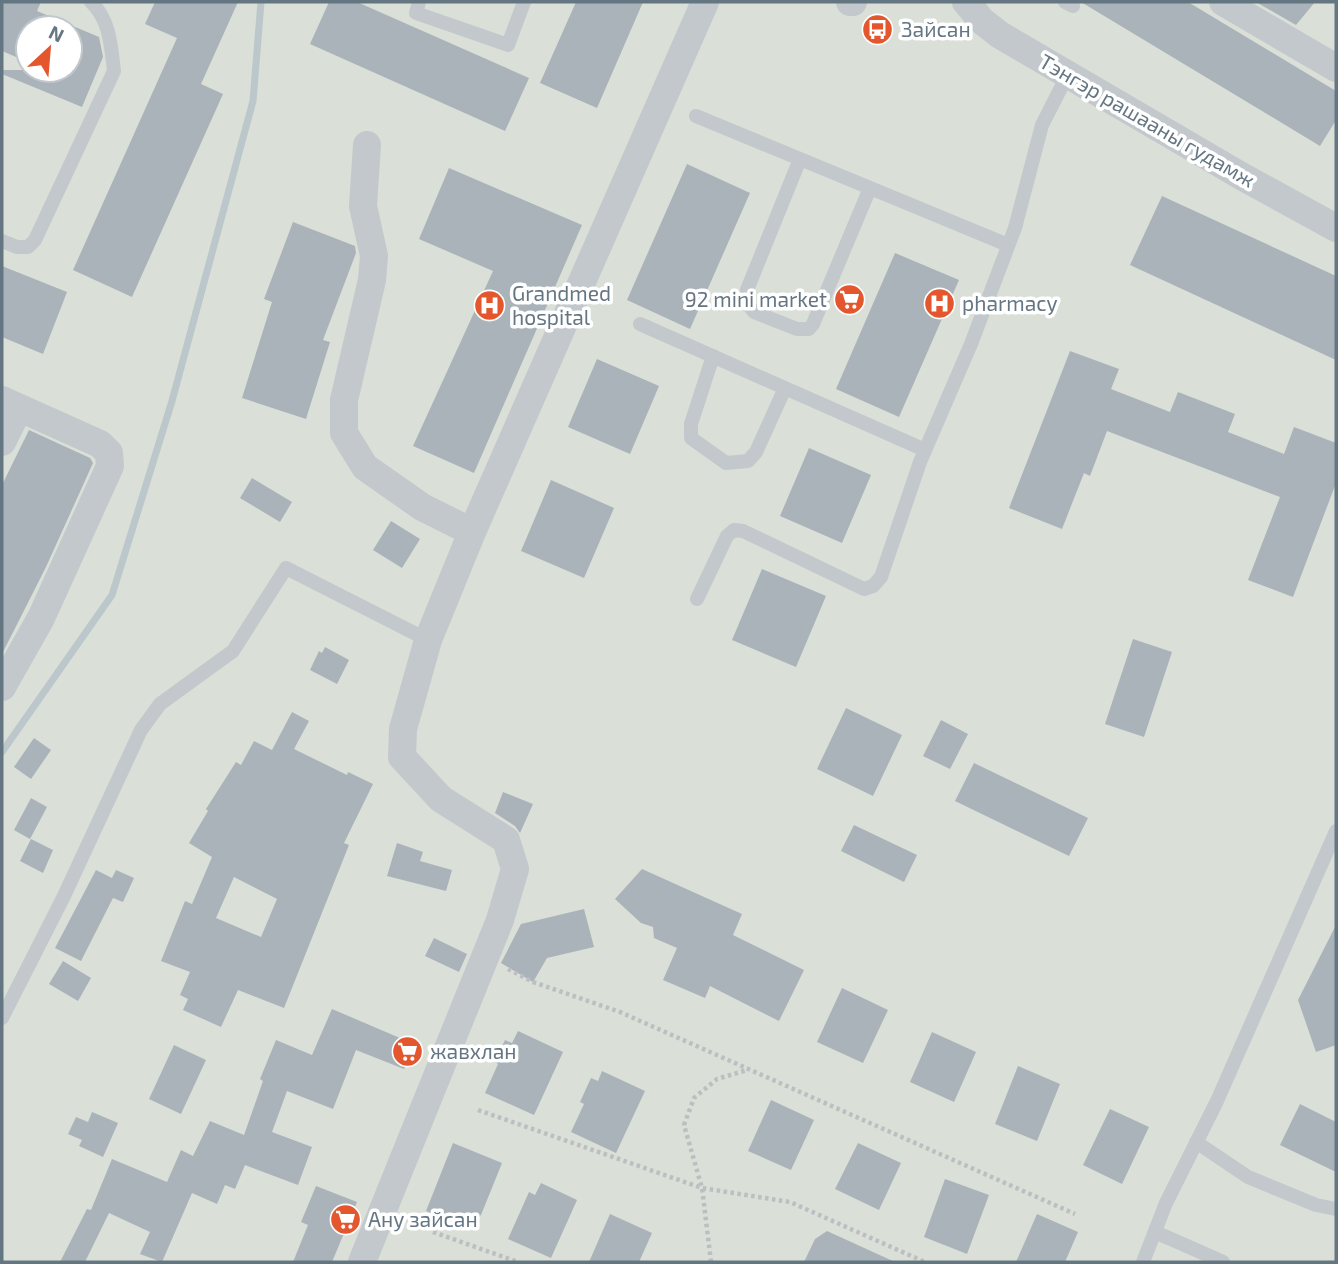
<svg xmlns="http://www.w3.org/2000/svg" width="1338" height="1264" viewBox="0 0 1338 1264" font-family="'Exo 2',sans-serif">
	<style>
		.green { fill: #dadfd7; fill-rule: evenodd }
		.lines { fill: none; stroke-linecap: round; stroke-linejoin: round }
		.stream { stroke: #bbc7cb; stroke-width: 7 }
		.building { fill: #aab3b9; fill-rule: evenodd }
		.path { stroke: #bbbfc2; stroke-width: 4.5; stroke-dasharray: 3.5 3.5; stroke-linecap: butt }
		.lane { stroke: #c3c8cc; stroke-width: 14 }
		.street { stroke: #c3c8cc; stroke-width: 28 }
		.labels { text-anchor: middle; stroke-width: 7; stroke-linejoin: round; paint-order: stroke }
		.poi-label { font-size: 21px; fill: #657683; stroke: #fff; text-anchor: start }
		.street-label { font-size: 21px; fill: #657683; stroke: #fff }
	</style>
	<rect width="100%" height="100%" fill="#fafaf8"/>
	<path class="green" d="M2 2H1336V1262H2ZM28 28H70V70H28Z"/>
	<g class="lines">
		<path class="stream" d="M2 752 112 595 172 401 253 101 261 2"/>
	</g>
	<path class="building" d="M2 2H41L37 11 99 37 103 57 82 107 2 74V70H70V28H28V62L2 51Z
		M155 2H238L201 84 223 94 132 297 73 270 177 38 145 24Z
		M329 2H357L529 78 505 131 310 44Z
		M576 2H643L597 108 540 83Z
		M1081 2H1188L1336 91V120L1320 146Z
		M1256 2H1315L1296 25Z
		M687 164 750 193 690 329 627 300Z
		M449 168 582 225 474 473 413 446 493 271 419 239Z
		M1162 196 1336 276V360L1130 265Z
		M293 222 355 246 356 253 323 340 330 342 306 419 242 398 272 302 264 299Z
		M895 253 959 280 899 417 836 389Z
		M2 266 67 292 43 354 2 337Z
		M1070 351 1119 369 1111 389 1170 412 1178 392 1235 414 1228 432 1284 454 1294 427 1336 443V483L1293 597 1248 580 1280 497 1107 431 1090 476 1084 473 1062 529 1009 508Z
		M597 359 659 386 630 454 568 427Z
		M29 430 90 458 93 463 46 567 2 654V485Z
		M809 448 871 475 842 543 780 516Z
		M252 478 292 502 280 522 240 498Z
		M551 480 614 508 584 578 521 551Z
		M391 521 420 539 402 568 373 550Z
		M762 569 826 596 796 667 732 640Z
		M1133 639 1172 652 1144 737 1105 724Z
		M325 647 349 660 337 684 310 670 319 651 322 653Z
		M846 708 902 735 873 796 817 769Z
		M292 712 309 721 294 749 347 775 348 772 373 784 344 843 349 845 284 1008 238 990 221 1027 183 1010 188 999 180 995 190 972 161 961 185 901 192 904 212 857 189 843 208 811 206 809 236 762 241 765 254 741 272 750ZM234 877 277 899 261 937 216 918Z
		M941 720 968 734 950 769 923 756Z
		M34 738 51 750 31 779 14 767Z
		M974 763 1088 818 1069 856 955 801Z
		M503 792 533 804 520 833 515 826 495 813Z
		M31 798 47 807 30 839 14 830Z
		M854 825 917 855 904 882 841 851Z
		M31 839 53 850 43 873 20 861Z
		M397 843 423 852 420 861 452 870 446 891 387 876Z
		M642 869 742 914 733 935 804 970 779 1021 710 986 705 998 663 980 677 948 654 938 653 927 641 923 615 899Z
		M96 870 112 878 116 870 134 878 123 902 113 898 81 961 55 948Z
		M584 909 594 947 547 958 533 982 501 963 521 924Z
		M1336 925V1045L1316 1052 1298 1000Z
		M434 938 467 954 459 972 425 956Z
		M63 961 91 978 78 1001 49 984Z
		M842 988 888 1010 863 1063 817 1042Z
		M332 1009 414 1044 404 1069 356 1050 333 1109 287 1091 272 1132 312 1147 298 1185 245 1165 235 1189 225 1185 217 1204 192 1193 162 1262 140 1254 150 1232 109 1213 85 1262H60L87 1209 91 1210 112 1159 167 1182 181 1150 193 1156 210 1121 244 1135 263 1081 260 1079 276 1040 312 1055Z
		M518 1031 563 1052 534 1115 485 1093 498 1064 495 1062 505 1040 512 1043Z
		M932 1032 976 1052 954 1102 910 1082Z
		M174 1045 206 1060 181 1114 149 1099Z
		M1018 1066 1060 1084 1037 1141 995 1124Z
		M602 1071 645 1091 616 1153 571 1132 584 1104 580 1102 591 1078 598 1081Z
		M771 1100 814 1120 791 1170 748 1151Z
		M1300 1104 1336 1122V1172L1280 1145Z
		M1110 1109 1149 1127 1122 1184 1083 1165Z
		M92 1112 118 1123 103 1157 79 1146 82 1140 68 1134 76 1117 88 1122Z
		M453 1143 502 1163 481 1215 470 1224 455 1218 446 1219 426 1211Z
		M858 1143 901 1163 879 1210 835 1189Z
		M945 1179 989 1195 967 1254 924 1237Z
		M541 1183 577 1200 551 1258 508 1239 529 1192 535 1195Z
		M316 1186 357 1202 332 1262H293L308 1225 301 1222Z
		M610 1214 652 1233 639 1262H589Z
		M1037 1214 1078 1232 1065 1262H1016Z
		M827 1231 895 1262H804L815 1239Z"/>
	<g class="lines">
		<path class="path" d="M508 969 533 982 620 1012 1075 1214
			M478 1110 702 1188 790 1202 925 1262
			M433 1232 518 1262
			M711 1262 702 1188 684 1125 694 1098 717 1079 747 1070"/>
		<path class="lane" d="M419 2 416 13 508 45 524 2
			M1065 2 1073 6
			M696 116 1008 245
			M800 159 747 290V303L754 312 797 329H809L813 324 870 188
			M2 241 17 247H28L35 240 114 71C111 46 110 20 91 2
			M640 324 925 450
			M713 356 691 424V438L726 463 748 461 756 452 785 388
			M697 599 727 536 734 530 743 531 864 589 873 586 881 577 920 462 971 344 1015 228 1042 125 1068 74
			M2 1018 64 896 141 730 160 704 233 651 286 568 428 640
			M1196 1142 1248 1177 1316 1205 1336 1209
			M1155 1232 1223 1262
			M1143 1262 1166 1203 1217 1101 1336 831"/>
		<path class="street" d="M850 2H853
			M966 2 982 21 1000 35 1243 177 1336 228
			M1223 2 1336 68
			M367 145 363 206 374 256 372 280 344 400V433L365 467 422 507 472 532
			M2 400 100 444 109 453 110 466 41 618 2 687
			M2 442 19 408
			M362 1262 500 920 515 869 506 840 441 799 402 757 403 729 428 640 472 532 705 2"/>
	</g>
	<defs>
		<symbol id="bus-disc" viewBox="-11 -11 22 22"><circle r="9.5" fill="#e4572e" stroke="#fff"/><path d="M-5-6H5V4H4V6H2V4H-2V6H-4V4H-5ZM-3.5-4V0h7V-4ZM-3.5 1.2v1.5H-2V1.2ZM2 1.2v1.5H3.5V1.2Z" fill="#fff"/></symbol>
		<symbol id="supermarket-disc" viewBox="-11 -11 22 22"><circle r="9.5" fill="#e4572e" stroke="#fff"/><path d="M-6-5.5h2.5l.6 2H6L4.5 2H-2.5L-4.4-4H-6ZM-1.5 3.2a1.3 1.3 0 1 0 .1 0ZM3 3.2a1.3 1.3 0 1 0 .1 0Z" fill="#fff"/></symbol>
		<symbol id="hospital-disc" viewBox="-11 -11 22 22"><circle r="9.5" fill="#e4572e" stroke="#fff"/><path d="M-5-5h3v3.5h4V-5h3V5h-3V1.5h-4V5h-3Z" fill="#fff"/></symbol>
	</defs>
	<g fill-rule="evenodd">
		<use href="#bus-disc" x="860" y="12" width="35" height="35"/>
		<use href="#supermarket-disc" x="832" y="282" width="35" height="35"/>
		<use href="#hospital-disc" x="922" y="286" width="35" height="35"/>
		<use href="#hospital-disc" x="472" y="288" width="35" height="35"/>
		<use href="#supermarket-disc" x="390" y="1034" width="35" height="35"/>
		<use href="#supermarket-disc" x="328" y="1202" width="35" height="35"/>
	</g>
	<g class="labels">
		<g class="poi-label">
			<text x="901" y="37">Зайсан</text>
			<text x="512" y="301">Grandmed<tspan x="512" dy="24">hospital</tspan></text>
			<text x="827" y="307" text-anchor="end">92 mini market</text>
			<text x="962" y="311">pharmacy</text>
			<text x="430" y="1059">жавхлан</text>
			<text x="368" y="1227">Ану зайсан</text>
		</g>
		<g class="street-label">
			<text transform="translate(1147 121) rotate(30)" y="7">Тэнгэр рашааны гудамж</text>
		</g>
	</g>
	<rect width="1338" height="1264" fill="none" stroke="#657683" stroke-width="7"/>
	<g transform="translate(49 49) rotate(26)"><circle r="33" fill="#ffffff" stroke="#c1c8cd" stroke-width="2"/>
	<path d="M0-5L12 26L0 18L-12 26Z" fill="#e4572e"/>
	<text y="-10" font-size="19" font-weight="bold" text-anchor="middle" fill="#657683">N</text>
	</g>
</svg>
